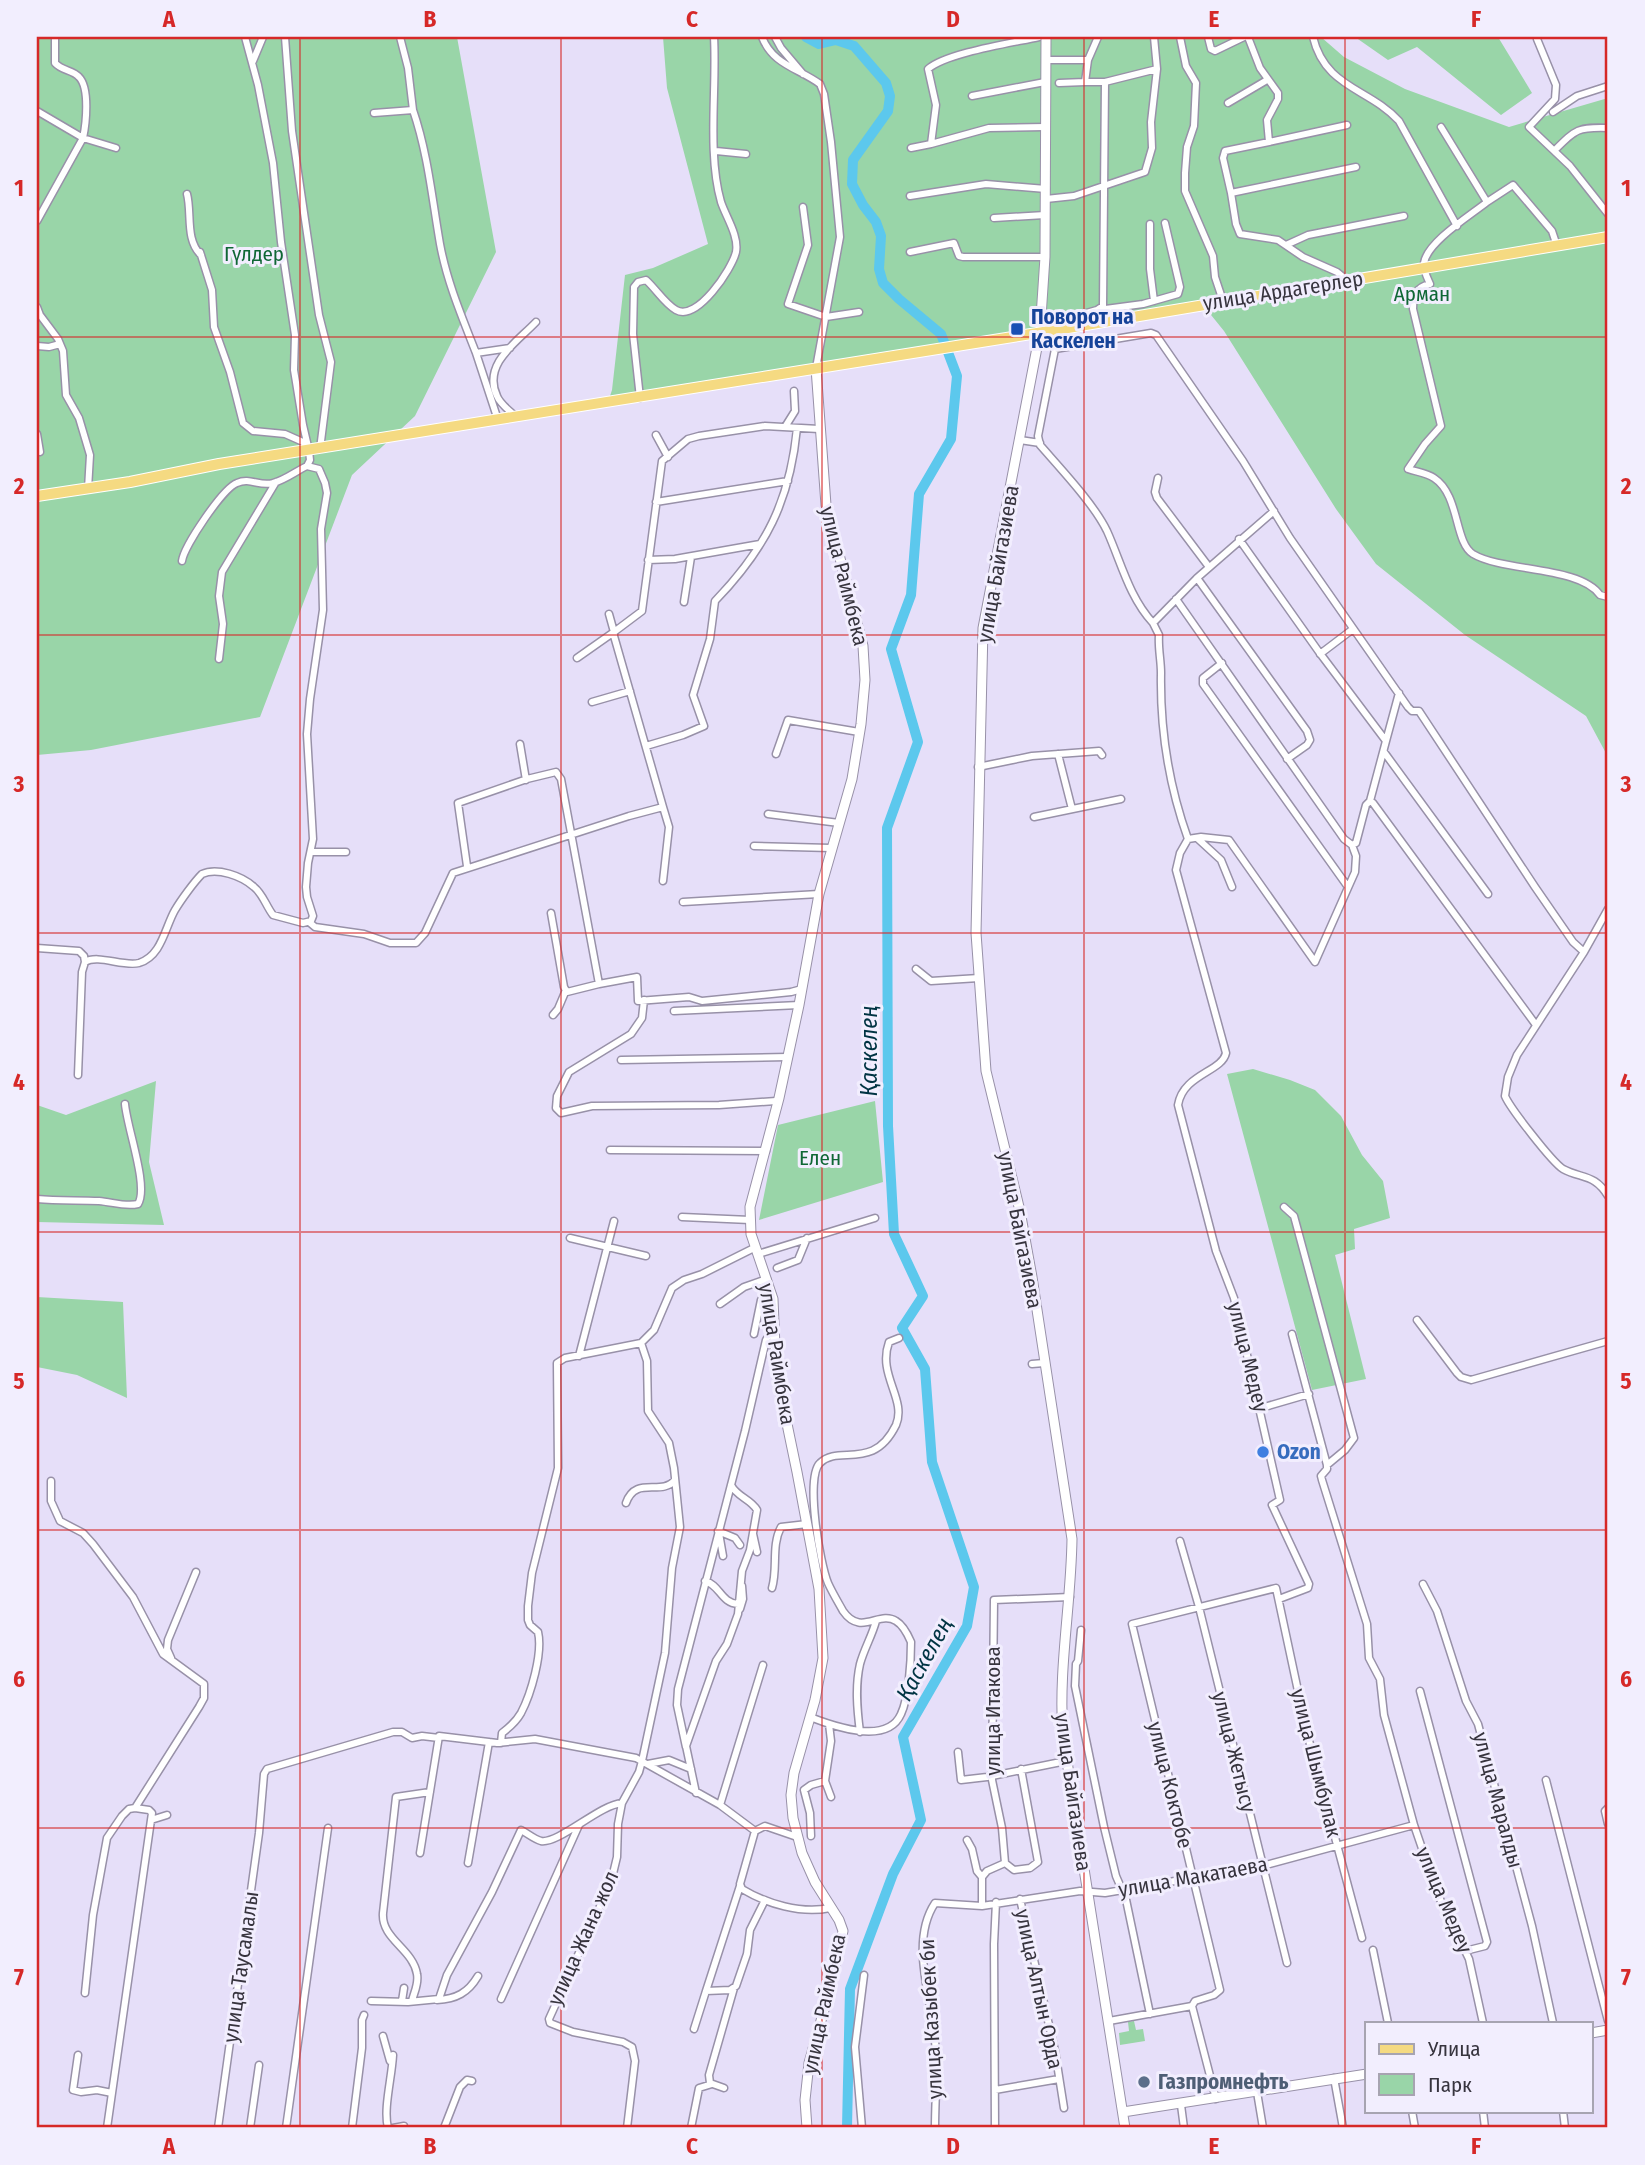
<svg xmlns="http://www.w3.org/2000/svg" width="1645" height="2165" viewBox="0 0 1645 2165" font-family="'Fira Sans Condensed',sans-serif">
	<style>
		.green { fill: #99d5a8 }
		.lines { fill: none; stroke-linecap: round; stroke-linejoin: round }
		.river { stroke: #5cc8ed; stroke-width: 10 }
		.street-casing { stroke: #9891a8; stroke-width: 9 }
		.secondary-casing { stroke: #9891a8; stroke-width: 11 }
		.primary-casing { stroke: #fff; stroke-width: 12 }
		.street { stroke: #fff; stroke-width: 6 }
		.secondary { stroke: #fff; stroke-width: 9 }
		.primary { stroke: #f5da82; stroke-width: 10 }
		.grid { fill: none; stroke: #d62828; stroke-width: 2; stroke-opacity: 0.55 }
		.transit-dot { fill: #1a4fb4; stroke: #f2eefe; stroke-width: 2.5 }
		.shop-dot { fill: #3f7fe0; stroke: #f2eefe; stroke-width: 2.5 }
		.service-dot { fill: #5c6f8a; stroke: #f2eefe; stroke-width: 2.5 }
		.labels { text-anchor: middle; stroke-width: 6; stroke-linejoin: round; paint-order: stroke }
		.park-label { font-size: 21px; fill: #0f6735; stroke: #f2eefe }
		.street-label { font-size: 21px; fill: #37343e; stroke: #f2eefe }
		.transit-label { font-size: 21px; font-weight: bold; fill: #164399; stroke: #f2eefe; text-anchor: start }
		.shop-label { font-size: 21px; font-weight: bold; fill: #366cbe; stroke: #f2eefe; text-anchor: start }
		.service-label { font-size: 21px; font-weight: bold; fill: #4e5e75; stroke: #f2eefe; text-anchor: start }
		.water-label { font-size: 23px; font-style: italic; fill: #003443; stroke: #f2eefe }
		.neatline { fill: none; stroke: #d62828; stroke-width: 2.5 }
		.grid-label { font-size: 23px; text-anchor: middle; font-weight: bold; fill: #d62828 }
	</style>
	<rect width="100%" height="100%" fill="#e6dff9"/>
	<path class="green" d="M37 37H457L496 252 415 416 352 475 260 717 91 750 37 755Z
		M663 37H1321L1344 57 1405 89 1509 127 1608 98V757L1586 716 1465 635 1376 564 1336 509 1224 331 1203 305 608 402 612 390 625 275 653 268 708 244 667 88Z
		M1355 37H1498L1532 93 1501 115 1417 47 1388 60Z
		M1253 1069 1290 1080 1315 1090 1341 1116 1362 1155 1383 1181 1390 1218 1354 1229 1355 1249 1335 1255 1366 1379 1312 1390 1227 1074Z
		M156 1081 149 1162 164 1225 37 1222V1105L66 1115Z
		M875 1101 883 1182 759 1220 778 1125Z
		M37 1297 123 1302 127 1398 77 1375 37 1367Z
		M1134 2021 1136 2030 1143 2029 1145 2041 1120 2045 1119 2033 1129 2031 1128 2022Z"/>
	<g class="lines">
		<path class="river" d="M806 37 819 44 836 40 854 46 886 83 890 96 888 111 853 160 852 184 863 205 876 222 881 236 879 269 883 283 899 299 941 334 957 376 951 439 919 494 911 595 891 649 918 742 887 828 888 1126 894 1234 923 1296 902 1328 925 1369 932 1462 974 1587 967 1626 903 1737 921 1820 893 1874 850 1989 847 2128"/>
		<defs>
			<path id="street" d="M245 37 258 85 273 163 281 242 295 335 294 370 303 425 309 451 310 460 307 466
				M285 37 292 131 319 315 331 362 320 449
				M400 37 408 68 413 110
				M762 37C773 65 798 68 820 84L824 94 831 142 840 237 816 368
				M775 37 781 48 803 74
				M1039 37C1012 43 946 53 928 69L936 105 931 144 989 128 1045 127
				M1180 37 1186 66 1196 83 1194 126 1187 147 1185 173V191L1213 256 1215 277 1223 301
				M1208 37 1211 49 1215 51 1244 37
				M1248 37 1260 68 1278 93V99L1267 120 1269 142 1347 125
				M1313 37C1325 88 1369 88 1399 121L1457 226
				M1537 39 1556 85 1555 99 1529 127 1570 166 1608 214
				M1046 60H1088L1098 37
				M1088 60 1085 82H1105
				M253 61 263 37
				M1059 83 1085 82
				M972 96 1045 82
				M1228 103 1267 80
				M37 111 83 138 116 148
				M1553 112 1577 96 1608 86
				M374 113 413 110C428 154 432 198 440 244 447 282 462 317 476 353L510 348
				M1441 127 1487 202C1471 215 1427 242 1424 263 1423 270 1427 277 1430 284 1416 287 1413 296 1413 309L1441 426 1425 444 1408 469C1417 472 1427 473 1434 478 1460 495 1454 542 1473 554 1503 572 1580 566 1600 595L1608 597
				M911 148 931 144
				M1555 150C1576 129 1578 127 1608 128
				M716 151 746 154
				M1231 193 1223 158 1225 151 1269 142
				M187 194C192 213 185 240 201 255
				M910 196 986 184 1046 189
				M1046 199 1074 196 1145 172 1152 148 1151 122 1157 69
				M1487 202 1513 185 1552 231 1557 246
				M803 207 808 245 788 304 826 317 859 312
				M994 218 1045 215
				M37 221 83 138C86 124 90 88 79 77 73 70 62 71 55 63V37
				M1150 224V269L1154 301
				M1286 245 1308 235 1404 216
				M200 252 212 290 214 327 230 372 243 423 253 431 285 434 303 442 306 447
				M910 252 954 243 959 256 963 257H1045
				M1348 281 1337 272 1303 257 1278 240 1240 234 1236 224 1231 193 1356 167
				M37 307 40 315 58 339 63 351 66 395 79 418 90 455 88 489
				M1098 310 1143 304 1178 294 1180 287 1165 223
				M1056 330 1062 320 1097 310 1103 306 1105 82 1157 69 1154 37
				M37 346 49 347 60 344
				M476 353 498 420
				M640 398 633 334 634 287 638 282 646 280C656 289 665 304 676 310 697 322 732 269 736 252 739 236 726 217 721 202 707 153 717 88 714 37
				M516 417C510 411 500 404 497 396 482 364 517 342 536 322
				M785 427 795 411 794 391
				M37 434 40 452
				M656 435 668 457
				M1020 440 1040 443
				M1158 478 1155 492 1157 498 1209 567
				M656 502 788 481
				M1274 511 1197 578 1153 623C1129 597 1121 562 1107 531 1094 504 1060 468 1040 445L1038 436 1055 349 1151 333 1156 335 1243 461 1290 538 1408 707 1412 711H1419L1535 887 1573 942 1584 952 1608 909
				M1239 539 1319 652 1386 741 1399 693
				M648 560 675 559 760 544
				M1197 578 1307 731 1310 740 1307 745 1287 759
				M1176 599 1344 839 1352 845 1356 843 1366 805 1370 801 1373 803 1536 1025
				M684 602 691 557
				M1153 623 1159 635C1158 648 1161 660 1161 673 1160 731 1169 786 1188 839L1180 853 1176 870 1226 1053C1222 1072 1183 1074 1178 1105L1216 1251 1234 1298 1280 1500 1272 1505 1309 1584 1308 1588 1279 1599
				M1320 654 1353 629
				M577 658 614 632 609 614
				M219 659 223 624 219 596 222 572 276 482
				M1222 663 1203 678V684L1348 887
				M592 702 630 691
				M520 744 526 780
				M646 746 683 735 704 726 693 695 710 639 715 601C766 548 790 501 797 428
				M1384 752 1488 894
				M776 754 788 720 859 732
				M1058 754 1072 809
				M978 767 1032 756 1099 751 1102 755
				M1370 801 1386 741
				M663 807 669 827 663 881
				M768 814 839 823
				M1034 817 1121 799
				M1197 838 1221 860 1232 887
				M1188 839 1201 837 1229 840 1315 962 1355 872 1356 856 1352 845
				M754 846 831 848
				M311 852H346
				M467 866 458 803 527 779 556 772 561 779 599 984 637 977 638 1001 689 997 702 1001 791 992 802 989
				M683 902 819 894
				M551 913 564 987 567 992 599 984
				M309 922 315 927 364 934 390 943H416L425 933 453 873 629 816 663 807 614 636V632L642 611 662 461 688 439 699 436 765 426 819 429
				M37 948 79 951 84 956 85 962
				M1584 952 1517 1055 1508 1077 1505 1096C1510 1108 1552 1162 1563 1169 1582 1179 1595 1174 1608 1196
				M916 969 931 981 979 978
				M644 1000 642 1018 631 1034 569 1072 557 1096 556 1108 561 1113 592 1106 719 1105 776 1101
				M674 1011 799 1005
				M553 1015 558 1009 566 990
				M621 1060 788 1057
				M78 1075 82 972 85 962C98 954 123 967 139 963 162 956 165 927 175 910 181 900 194 882 202 874 217 867 242 876 254 887 263 894 266 906 273 915L303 923 311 921 313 916 307 897 306 887 308 863 313 839 307 734 310 699 323 610 321 529 327 493 325 483 319 469 307 466C296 471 285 480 273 483 260 487 250 477 237 483 223 488 184 546 182 561
				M610 1150 766 1151
				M37 1199C58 1201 78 1200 99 1201 112 1202 125 1207 138 1204 149 1187 127 1128 125 1104
				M1284 1207 1294 1216 1354 1438 1345 1450 1327 1465
				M682 1217 750 1220
				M570 1238 646 1256
				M758 1254 875 1218
				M777 1268 798 1260 807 1238
				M720 1304 744 1287 767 1279
				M1417 1320 1457 1373 1461 1377 1471 1380 1608 1341
				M754 1334 761 1300 764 1295 772 1294
				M1292 1334 1327 1465V1469L1321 1476 1322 1480 1367 1624 1369 1658 1380 1679 1384 1715 1414 1825 1438 1895 1469 1959 1483 2023
				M579 1356 614 1221
				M1032 1364 1044 1363
				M1261 1408 1309 1394
				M51 1481V1501L60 1521 83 1533 93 1544 133 1597 163 1654 204 1684V1698L199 1707 135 1808 149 1810 152 1813 107 2128
				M626 1503C636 1475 661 1497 675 1480
				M718 1531 735 1538 740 1545
				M719 1533 723 1556
				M753 1534 757 1552
				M1180 1541 1199 1607 1287 1963
				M705 1581C720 1585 721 1603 738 1604
				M1423 1584 1437 1611 1466 1701 1478 1724 1532 1926 1553 2023
				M772 1588C778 1568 771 1546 781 1527L807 1524
				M740 1609 743 1599 742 1586
				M1081 1630 1078 1661 1076 1664 1075 1686 1104 1827 1116 1876 1122 1890
				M171 1658 167 1649 168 1640 196 1572
				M1420 1691 1487 1942 1485 1946 1465 1951
				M810 1717C833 1726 887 1746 901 1714 909 1697 911 1661 911 1642 908 1635 903 1625 896 1621 879 1610 861 1637 843 1611 838 1602 832 1592 828 1583 820 1564 805 1477 820 1463 839 1444 873 1472 896 1425 907 1399 877 1375 889 1342L899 1338
				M829 1724 831 1741 825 1781 831 1797
				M860 1732C857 1709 855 1686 860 1664 864 1649 872 1636 876 1621
				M501 1743 502 1733C510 1727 516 1722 521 1713 531 1694 543 1653 538 1632L530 1625 528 1620V1606L532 1573 558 1468 557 1363 565 1358 641 1343 654 1330 672 1288 684 1280 702 1274 756 1247
				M686 1747 677 1705 678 1689 745 1431 766 1340 774 1327
				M958 1752 961 1780 987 1777 1066 1761
				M648 1764 669 1760 691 1769
				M1546 1780 1608 2021
				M696 1793 686 1746 716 1661 727 1644 738 1614 742 1571 750 1550 757 1510C751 1499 737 1497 731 1485
				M622 1803 639 1772 642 1761 665 1653 672 1568 680 1527 674 1468 669 1443 648 1411 647 1361 641 1343
				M720 1805 763 1665
				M1608 1808 1605 1811 1608 1824
				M151 1820 167 1815
				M755 1831 765 1826 797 1837
				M811 1836 810 1813 804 1790 811 1785 825 1781
				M967 1840 972 1849 977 1871 982 1877V1906
				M420 1853 439 1736 497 1743 535 1739 636 1758 720 1805 755 1831 740 1884 742 1889C767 1904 801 1914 830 1908
				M468 1863 489 1742
				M1005 1863 1002 1828 992 1780 994 1600 1070 1597
				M1005 1863 1014 1870 1030 1868 1038 1862 1021 1769
				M982 1877 987 1871 1005 1863
				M1124 1890 1150 2014
				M1020 1899 1055 2051 1064 2108
				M1373 1950 1388 2023
				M706 1991 740 1886
				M85 1993 93 1915 107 1838 122 1816 129 1809 135 1808
				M501 1999 579 1825
				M437 2000C456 1999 468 1993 478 1976
				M371 2001 408 2002 439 1999 447 1975 492 1892 521 1830C527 1833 534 1839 541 1841 559 1844 599 1805 622 1803L618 1824 617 1857 611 1882 549 2019 550 2023 573 2032 623 2042 632 2047 635 2061 627 2128
				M402 2001 404 1988
				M412 2001C414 1992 419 1984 417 1974 413 1949 381 1939 383 1913L396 1797 430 1792
				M1192 2006 1216 2099
				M1109 2021 1192 2006 1195 2001 1214 1995 1220 1990 1132 1624 1276 1588 1307 1733 1362 1938
				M694 2029 706 1991 730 1990 736 1986 747 1954 750 1930 765 1900
				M383 2036 390 2061
				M78 2055 73 2090 81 2092 97 2090 112 2093
				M1334 2078 1343 2128
				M724 2088 710 2083 709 2075 734 1988
				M995 2090 1059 2079
				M1257 2092 1263 2128
				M1181 2105 1184 2128
				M1412 2111 1415 2128
				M1483 2111 1485 2128
				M1563 2111 1565 2128
				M218 2128 259 1833 264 1774 267 1769 393 1732H402L412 1738 422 1736 439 1738
				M250 2128 259 2065
				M286 2128 328 1828
				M352 2128 362 2048V2020L364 2015
				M388 2128C383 2109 392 2077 393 2055
				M393 2128 404 2126
				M444 2128 460 2087 467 2080 472 2081
				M691 2128 699 2088 712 2084
				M862 2128 855 2047 864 1975
				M935 2128C935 2099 938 2070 935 2041 932 2000 909 1942 935 1903L982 1906 1080 1891 1105 1893 1262 1866 1414 1825
				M995 2128 994 1944 996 1902"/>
			<path id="secondary" d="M1046 37 1045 257 1040 332 983 628 976 933 986 1071 1020 1211 1032 1277 1072 1539C1071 1605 1058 1670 1063 1736L1125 2128
				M1591 2033 1608 2030
				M1123 2112 1367 2074
				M807 2128 805 2100 809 2063 828 1996 843 1931 839 1920 815 1882 802 1853 793 1818 791 1795 794 1773 815 1700 823 1658 819 1589 797 1472 776 1371 773 1299 751 1234 750 1207 779 1098 799 1005 819 894 852 779 861 724 865 680 863 646 826 505 816 368"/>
			<path id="primary" d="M37 496 130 482 219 464 1056 330 1608 237"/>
		</defs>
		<use href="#street" class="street-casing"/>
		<use href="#secondary" class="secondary-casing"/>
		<use href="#primary" class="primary-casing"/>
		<use href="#street" class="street"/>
		<use href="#secondary" class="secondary"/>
		<use href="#primary" class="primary"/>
	</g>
	<path class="grid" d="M300 37V2128M561 37V2128M822 37V2128M1084 37V2128M1345 37V2128M37 337H1608M37 635H1608M37 933H1608M37 1232H1608M37 1530H1608M37 1828H1608"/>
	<rect class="transit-dot" x="1010" y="322" width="14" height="14" rx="3.5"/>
	<circle class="shop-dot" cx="1263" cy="1452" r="7"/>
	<circle class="service-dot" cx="1144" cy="2082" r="7"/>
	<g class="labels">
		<g class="park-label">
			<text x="254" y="261">Гүлдер</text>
			<text x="1422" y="301">Арман</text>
			<text x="820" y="1165">Елен</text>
		</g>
		<g class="street-label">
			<text transform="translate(1283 291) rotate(-9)" y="7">улица Ардагерлер</text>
			<text transform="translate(998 564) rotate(-80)" y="7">улица Байгазиева</text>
			<text transform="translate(844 576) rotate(76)" y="7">улица Раймбека</text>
			<text transform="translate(1020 1230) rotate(79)" y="7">улица Байгазиева</text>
			<text transform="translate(777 1354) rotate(81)" y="7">улица Раймбека</text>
			<text transform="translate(1248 1357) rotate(76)" y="7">улица Медеу</text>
			<text transform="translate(993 1711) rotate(-90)" y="7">улица Итакова</text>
			<text transform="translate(1234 1752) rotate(76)" y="7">улица Жетысу</text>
			<text transform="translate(1316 1763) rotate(76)" y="7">улица Шымбулак</text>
			<text transform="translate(1170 1785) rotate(76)" y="7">улица Коктобе</text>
			<text transform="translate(1073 1792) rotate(82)" y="7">улица Байгазиева</text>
			<text transform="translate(1498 1800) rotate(75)" y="7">улица Маралды</text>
			<text transform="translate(1193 1877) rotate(-10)" y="7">улица Макатаева</text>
			<text transform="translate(1444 1900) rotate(67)" y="7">улица Медеу</text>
			<text transform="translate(583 1938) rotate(-66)" y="7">улица Жана жол</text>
			<text transform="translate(241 1967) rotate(-82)" y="7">улица Таусамалы</text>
			<text transform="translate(1039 1989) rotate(78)" y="7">улица Алтын Орда</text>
			<text transform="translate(824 2004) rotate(-78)" y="7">улица Раймбека</text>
			<text transform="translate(931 2019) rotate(-93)" y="7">улица Казыбек би</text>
		</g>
		<g class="transit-label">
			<text x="1031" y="324">Поворот на<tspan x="1031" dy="24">Каскелен</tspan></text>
		</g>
		<g class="shop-label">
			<text x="1277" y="1459">Ozon</text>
		</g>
		<g class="service-label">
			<text x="1158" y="2089">Газпромнефть</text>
		</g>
		<g class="water-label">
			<text transform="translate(869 1051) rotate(-90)" y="8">Қаскелең</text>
			<text transform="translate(924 1659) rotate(-61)" y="8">Қаскелең</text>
		</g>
	</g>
	<rect width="1645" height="2165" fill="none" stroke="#f2eefe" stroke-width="77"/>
	<rect x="1365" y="2022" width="228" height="91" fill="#f2eefe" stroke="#a7a4b1" stroke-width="2"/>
	<rect x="1379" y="2044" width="35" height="10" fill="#f5da82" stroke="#a7a4b1" stroke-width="2"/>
	<text x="1428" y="2056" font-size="21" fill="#37343e">Улица</text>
	<rect x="1379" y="2074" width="35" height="21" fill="#99d5a8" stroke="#a7a4b1" stroke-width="2"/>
	<text x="1428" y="2092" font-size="21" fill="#37343e">Парк</text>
	<rect x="38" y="38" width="1568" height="2088" class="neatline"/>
	<g class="grid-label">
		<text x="169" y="27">A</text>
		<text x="430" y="27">B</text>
		<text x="692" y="27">C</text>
		<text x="953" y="27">D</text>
		<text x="1214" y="27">E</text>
		<text x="1476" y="27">F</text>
		<text x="19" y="196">1</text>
		<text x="1626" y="196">1</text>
		<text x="19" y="494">2</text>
		<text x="1626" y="494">2</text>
		<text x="19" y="792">3</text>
		<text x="1626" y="792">3</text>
		<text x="19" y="1090">4</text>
		<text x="1626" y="1090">4</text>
		<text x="19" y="1389">5</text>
		<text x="1626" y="1389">5</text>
		<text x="19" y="1687">6</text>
		<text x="1626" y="1687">6</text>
		<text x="19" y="1985">7</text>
		<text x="1626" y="1985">7</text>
		<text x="169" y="2154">A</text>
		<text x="430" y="2154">B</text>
		<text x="692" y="2154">C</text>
		<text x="953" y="2154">D</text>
		<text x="1214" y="2154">E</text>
		<text x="1476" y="2154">F</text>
	</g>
</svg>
